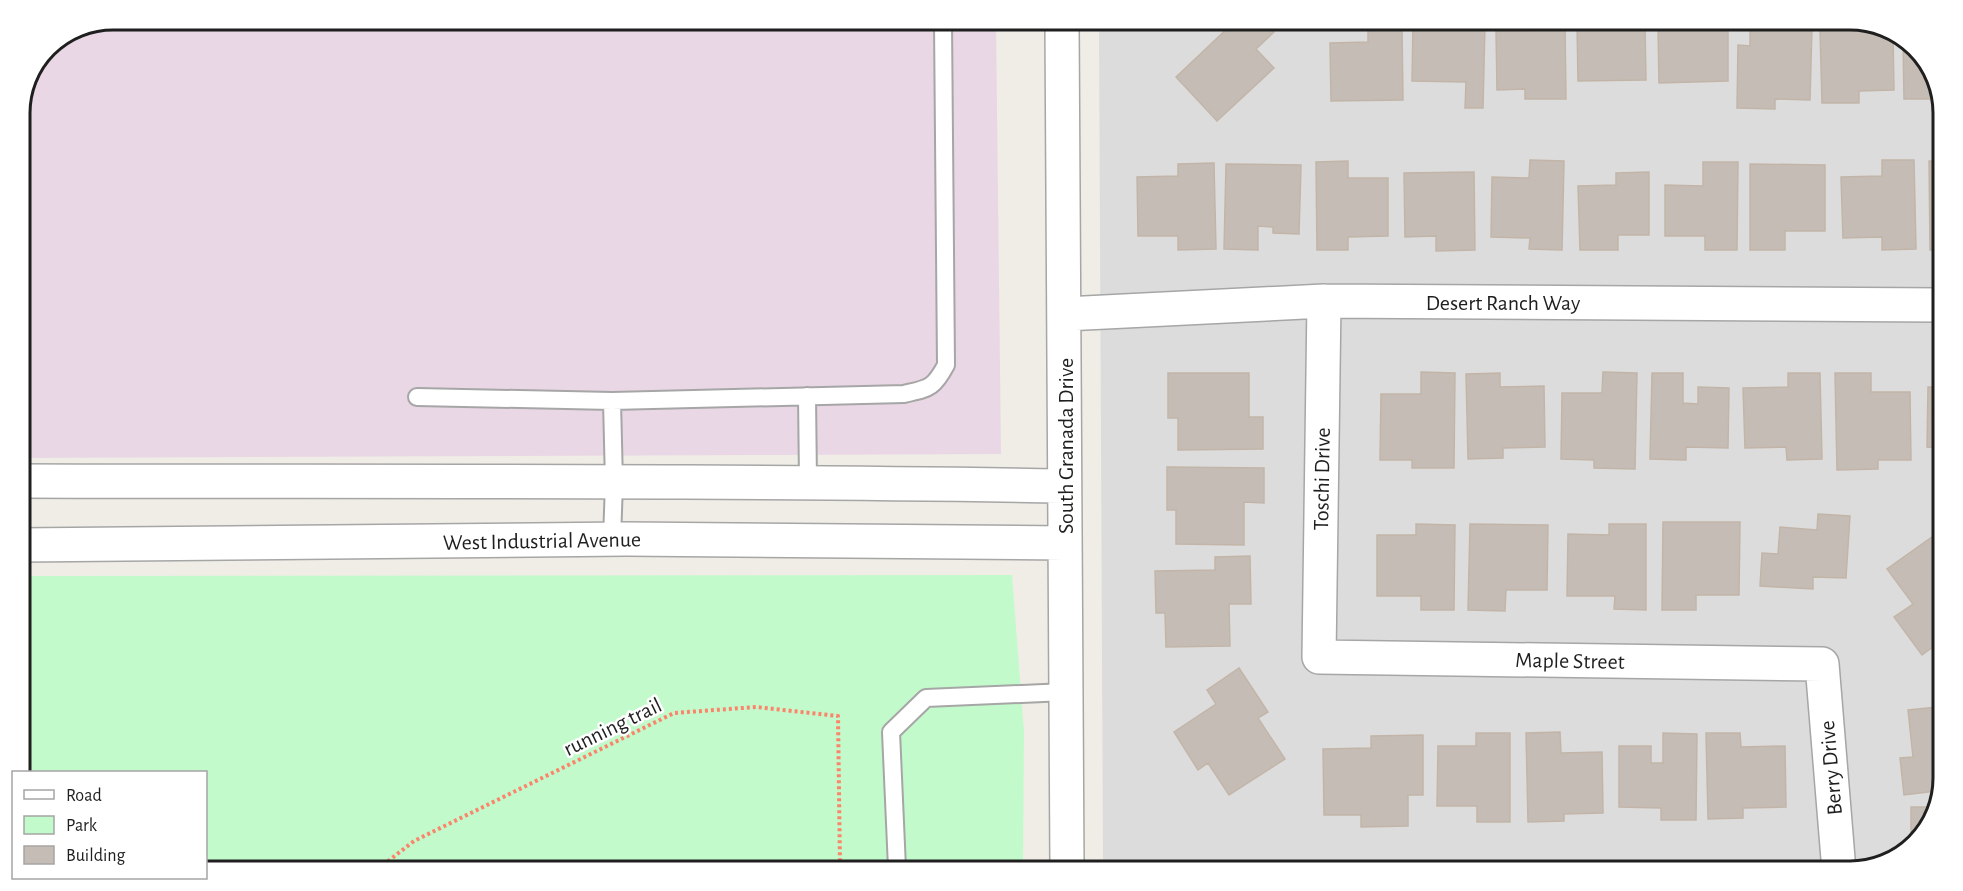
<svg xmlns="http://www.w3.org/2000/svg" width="1963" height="891" viewBox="0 0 1963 891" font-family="'Alegreya Sans',sans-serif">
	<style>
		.residential { fill: #dddcdc }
		.industrial { fill: #e9d7e5 }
		.park { fill: #c3facb }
		.building { fill: #c5bdb5; stroke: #c2b5a8; stroke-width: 1.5 }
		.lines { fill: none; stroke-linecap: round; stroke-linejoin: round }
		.lane-casing { stroke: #a6a6a6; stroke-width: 20 }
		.street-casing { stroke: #a6a6a6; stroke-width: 36 }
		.path { stroke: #fb856c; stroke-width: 4; stroke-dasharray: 3 3; stroke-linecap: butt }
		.lane { stroke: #fff; stroke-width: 16 }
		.street { stroke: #fff; stroke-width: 33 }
		.labels { text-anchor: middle; stroke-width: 5; stroke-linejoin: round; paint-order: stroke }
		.street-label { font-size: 22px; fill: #1f1f1f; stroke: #fff }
		.rim { fill: none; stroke: #1f1f1f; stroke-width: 3 }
	</style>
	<rect width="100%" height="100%" fill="#f0ede6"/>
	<path class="residential" d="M1099 24 1886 27 1928 61 1943 107 1936 814 1902 856 1850 871 1103 868Z"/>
	<path class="industrial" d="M113 20 996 23 1001 454 20 458V107L47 47Z"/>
	<path class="park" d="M1012 575 1024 732 1023 868 206 865V772H20V576Z"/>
	<path class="building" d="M1232 24H1266L1274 32 1256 49 1274 68 1217 121 1176 77Z
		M1413 25H1485L1483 108H1465L1466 82 1412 81Z
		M1529 25H1565L1566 99H1525V89L1497 90 1496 31H1529Z
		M1577 25 1645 26 1646 80 1578 81Z
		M1658 26H1683L1684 30H1694V26H1728V81L1659 83Z
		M1750 26H1812L1810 100 1775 99V109L1737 108 1738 45 1750 46Z
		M1858 27H1886L1893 33 1894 90 1859 91V103H1822L1820 30 1858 29Z
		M1402 28 1403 100 1331 101 1330 43 1368 42V29Z
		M1903 41 1928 61 1935 84V99H1904Z
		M1530 160 1564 161 1562 250 1529 249 1530 238 1491 237 1492 177 1529 178Z
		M1882 160H1914L1916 249 1882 250V237L1843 238 1841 177 1882 176Z
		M1348 161V178H1388V236L1348 237V250H1317L1316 162Z
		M1929 161H1943L1942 250H1930Z
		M1703 162H1738L1737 250H1705V236H1665V185L1703 186Z
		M1214 163 1216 249 1178 250V236H1138L1137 177 1178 176V164Z
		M1226 164 1301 165 1299 234 1273 233V227L1258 226V250L1224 249Z
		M1750 164 1825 165V231H1785V250H1750Z
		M1474 172 1475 250 1436 251V236L1405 237 1404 173Z
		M1649 172V235H1618V250H1580L1578 186 1616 185V173Z
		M1421 372 1455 373 1454 468H1412V460H1380L1381 394H1421Z
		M1603 372 1637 373 1635 469 1594 468V460L1561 459 1562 393H1602Z
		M1168 373H1249V417H1263V449L1178 450V418H1168Z
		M1500 373V387L1544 386 1545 447 1503 448V458L1468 459 1466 374Z
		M1652 373H1683V403L1698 404V387L1729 388 1728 448 1686 447V460L1650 459Z
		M1788 373H1820L1822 459 1787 460 1786 447 1745 448 1743 388 1788 387Z
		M1835 373H1871V392H1910L1911 460H1878V469L1837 470Z
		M1928 387H1941L1940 448 1927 447Z
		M1167 467 1264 468V503L1244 502V545L1176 544V510H1167Z
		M1818 514 1850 516 1846 578 1813 577V589L1760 586 1762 553 1778 554 1780 527 1817 530Z
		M1663 522H1740L1739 595H1696V610H1662Z
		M1416 524 1455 525 1454 610H1421V596H1377V535H1416Z
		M1470 524 1548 525 1547 590H1506L1505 611 1468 610Z
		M1609 524H1646V610L1614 609 1615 596H1567L1568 534 1609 535Z
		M1939 532 1938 643 1922 655 1894 617 1913 604 1887 569Z
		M1250 556 1251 604H1229L1230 646 1166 647 1165 613H1156L1155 571 1215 570V557Z
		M1239 668 1268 712 1258 718 1285 759 1229 795 1208 763 1198 770 1174 732 1216 704 1207 690Z
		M1937 707 1936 791 1904 795 1900 758 1913 757 1908 710Z
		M1560 732 1561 753 1602 752 1603 813 1564 814V821L1528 822 1526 733Z
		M1476 733H1510V822H1477V806H1437L1438 746H1476Z
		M1663 733 1697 734 1696 820H1661V808L1619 807V746H1651V763H1663Z
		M1706 733H1740L1741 747 1785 746 1786 807 1743 808V818L1708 819Z
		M1423 735V795H1408V826L1361 827V815H1324L1323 749 1371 748V736Z
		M1911 807H1936V814L1911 844Z
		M1154 864 1226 865 1225 869H1154Z"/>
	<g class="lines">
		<defs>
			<path id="lane" d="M807 396 808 481
				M417 397 612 401 614 483 612 539
				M612 401 904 394C929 388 933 389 946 365L943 23
				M897 868 891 732 926 698 1066 692"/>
			<path id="street" d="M1062 23 1067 868
				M1324 301 1319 657 1822 664 1839 871
				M1065 314 1324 301 1941 305
				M20 481C368 482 716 480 1064 486
				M20 545 626 539 1065 543"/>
		</defs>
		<use href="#lane" class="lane-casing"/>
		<use href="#street" class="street-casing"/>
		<path class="path" d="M383 865 414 841 674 713 756 707 838 716 840 867"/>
		<use href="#lane" class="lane"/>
		<use href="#street" class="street"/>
	</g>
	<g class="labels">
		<g class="street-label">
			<text x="1503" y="310">Desert Ranch Way</text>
			<text transform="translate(1065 446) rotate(-90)" y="8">South Granada Drive</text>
			<text transform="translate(1321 479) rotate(-89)" y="8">Toschi Drive</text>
			<text transform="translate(542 540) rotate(-1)" y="8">West Industrial Avenue</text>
			<text transform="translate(1570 660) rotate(1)" y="8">Maple Street</text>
			<text transform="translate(612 726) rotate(-26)" y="8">running trail</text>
			<text transform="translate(1830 768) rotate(-95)" y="8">Berry Drive</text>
		</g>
	</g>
	<path d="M0 0H1963V891H0ZM113 30H1850A83 83 0 0 1 1933 113V778A83 83 0 0 1 1850 861H113A83 83 0 0 1 30 778V113A83 83 0 0 1 113 30Z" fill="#fff" fill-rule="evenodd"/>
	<path class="rim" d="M113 30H1850A83 83 0 0 1 1933 113V778A83 83 0 0 1 1850 861H113A83 83 0 0 1 30 778V113A83 83 0 0 1 113 30Z"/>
	<rect x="12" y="771" width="195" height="108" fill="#ffffff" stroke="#a5a5a5" stroke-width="1.5"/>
	<rect x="24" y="790" width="30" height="9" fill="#ffffff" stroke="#a5a5a5" stroke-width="1.5"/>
	<text x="66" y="801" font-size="18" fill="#1f1f1f">Road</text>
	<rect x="24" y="816" width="30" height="18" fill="#c3facb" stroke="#a5a5a5" stroke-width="1.5"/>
	<text x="66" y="831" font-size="18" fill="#1f1f1f">Park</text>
	<rect x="24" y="846" width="30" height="18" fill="#c5bdb5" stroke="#a5a5a5" stroke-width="1.5"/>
	<text x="66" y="861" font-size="18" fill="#1f1f1f">Building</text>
</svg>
